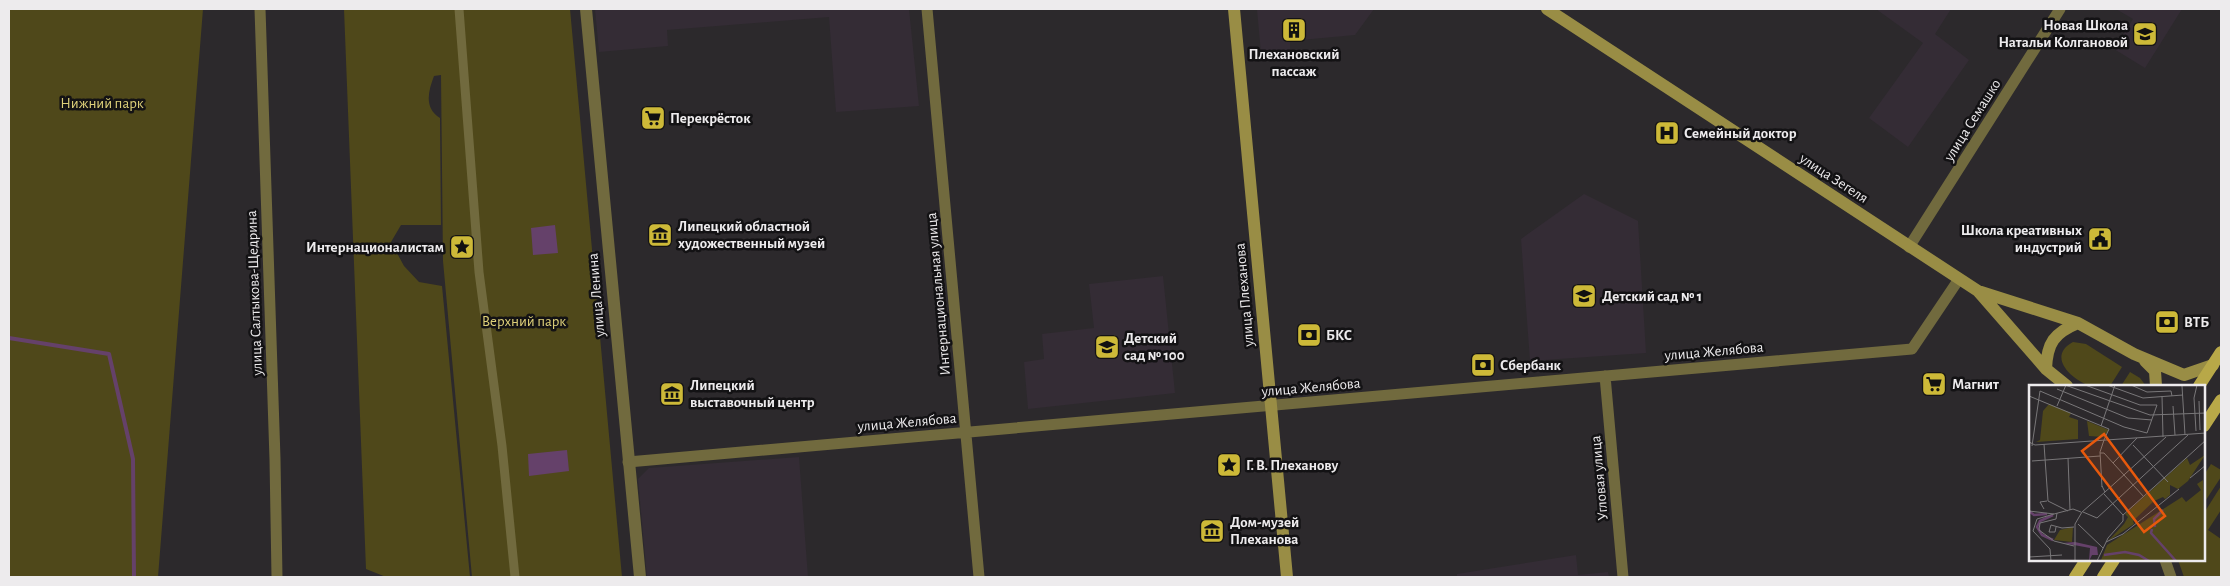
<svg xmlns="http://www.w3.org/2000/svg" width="2230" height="586" viewBox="0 0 2230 586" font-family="'Alegreya Sans',sans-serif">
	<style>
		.built { fill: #342c35 }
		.green { fill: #4f481a }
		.water { fill: #65416a }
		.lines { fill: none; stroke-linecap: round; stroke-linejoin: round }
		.stream { stroke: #65416a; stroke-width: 4 }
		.pedestrian { stroke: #716a3e; stroke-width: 9 }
		.minor { stroke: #716a3e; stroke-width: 11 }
		.tertiary { stroke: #716a3e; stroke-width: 12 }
		.secondary { stroke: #998d45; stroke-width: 12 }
		.primary { stroke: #b8a848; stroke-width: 12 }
		.labels { text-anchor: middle; stroke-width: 5; stroke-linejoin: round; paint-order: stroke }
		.poi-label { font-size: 15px; font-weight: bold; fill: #edebed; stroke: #131214; text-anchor: start }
		.park-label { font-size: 15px; fill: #ded079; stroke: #131214 }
		.street-label { font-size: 15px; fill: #edebed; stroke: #131214 }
		.inset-river { fill: none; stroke: #65416a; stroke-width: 2.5 }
		.inset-road { fill: none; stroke: #797779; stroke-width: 1 }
		.view { fill: #e8590c; fill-opacity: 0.15; stroke: #e8590c; stroke-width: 2.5 }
		.inset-edge { fill: none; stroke: #edebed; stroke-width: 2.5 }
	</style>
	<rect width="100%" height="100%" fill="#2c292c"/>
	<path class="built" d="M595 9H909L919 106 836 112 829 17 667 30 668 46 599 52Z
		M1257 9H1374L1355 35 1290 41V51L1261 53Z
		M1876 9H1951L1935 34 1969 60 1908 147 1869 118 1923 43Z
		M2116 9H2182L2145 68 2114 49 2133 19Z
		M1584 194 1638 221 1646 353 1530 361 1521 239Z
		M1163 276 1175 393 1028 409 1024 362 1044 359 1042 334 1094 328 1089 284Z
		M799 457 808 577H647L638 479 649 468Z
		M1576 555 1578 575 1608 572 1609 577H1457V574Z"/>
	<path class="green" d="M9 9H203L158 577H9Z
		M344 9H570L622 577H472L443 261 441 75 434 76C428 92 424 108 440 118L441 225H401L391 242 404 266 419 282 442 286 470 577H386L366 569Z
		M2073 342 2086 344 2122 367 2110 386C2104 386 2095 388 2090 386 2070 379 2047 356 2073 342Z
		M2130 372 2140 378 2146 386H2121Z
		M2211 464 2221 470V477L2204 503V475Z
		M2221 486V510L2208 530 2221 539V577H2184L2178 560H2204V513Z"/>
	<path class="water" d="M555 225 558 253 533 255 531 228Z
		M567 450 569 471 529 476 528 454Z"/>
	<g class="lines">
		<path class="stream" d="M9 338 109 354 133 459 134 577"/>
		<path class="pedestrian" d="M459 9 479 272 502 446 515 577"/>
		<path class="minor" d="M260 9 275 459 277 577
			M927 9 979 577
			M1909 247 2060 9
			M1605 376 1623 577
			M628 462 1912 349 1959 279
			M2165 560 2171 577"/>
		<path class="tertiary" d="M586 9 640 577"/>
		<path class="secondary" d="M1234 9 1287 577
			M1547 9 1978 291 2078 323 2134 354 2184 375 2213 365
			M1978 291 2046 369 2067 386
			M2145 361 2155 371 2156 386
			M2046 369C2047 343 2054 333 2078 323"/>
		<path class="primary" d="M2199 386 2221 352
			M2204 426 2221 400
			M2075 577 2086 560
			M2103 577 2114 560"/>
	</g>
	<defs>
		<symbol id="building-square" viewBox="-11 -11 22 22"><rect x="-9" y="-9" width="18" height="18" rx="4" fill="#cdb938" stroke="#131214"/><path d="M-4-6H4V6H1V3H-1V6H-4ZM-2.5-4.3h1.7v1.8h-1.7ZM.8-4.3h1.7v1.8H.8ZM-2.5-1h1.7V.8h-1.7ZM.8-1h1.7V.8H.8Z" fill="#111"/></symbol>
		<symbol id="school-square" viewBox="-11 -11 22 22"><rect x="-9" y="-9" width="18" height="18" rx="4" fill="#cdb938" stroke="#131214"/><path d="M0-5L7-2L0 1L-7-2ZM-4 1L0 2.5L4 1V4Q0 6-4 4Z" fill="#111"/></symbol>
		<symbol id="supermarket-square" viewBox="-11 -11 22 22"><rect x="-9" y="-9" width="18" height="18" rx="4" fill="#cdb938" stroke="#131214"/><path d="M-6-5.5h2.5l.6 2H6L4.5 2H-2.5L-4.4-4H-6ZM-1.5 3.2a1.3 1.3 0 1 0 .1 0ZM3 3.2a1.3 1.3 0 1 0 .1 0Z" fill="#111"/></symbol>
		<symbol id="hospital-square" viewBox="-11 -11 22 22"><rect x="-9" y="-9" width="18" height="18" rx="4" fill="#cdb938" stroke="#131214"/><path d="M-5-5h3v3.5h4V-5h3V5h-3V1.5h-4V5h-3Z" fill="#111"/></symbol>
		<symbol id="museum-square" viewBox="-11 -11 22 22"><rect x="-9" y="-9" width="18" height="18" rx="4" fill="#cdb938" stroke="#131214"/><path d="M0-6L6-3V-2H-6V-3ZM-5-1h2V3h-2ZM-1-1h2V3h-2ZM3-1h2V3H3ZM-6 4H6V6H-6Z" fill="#111"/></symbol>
		<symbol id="civic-square" viewBox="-11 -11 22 22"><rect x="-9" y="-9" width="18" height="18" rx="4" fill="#cdb938" stroke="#131214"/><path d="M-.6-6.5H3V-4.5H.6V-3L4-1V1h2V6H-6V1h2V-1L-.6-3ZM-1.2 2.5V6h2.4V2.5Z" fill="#111"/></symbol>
		<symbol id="sight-square" viewBox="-11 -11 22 22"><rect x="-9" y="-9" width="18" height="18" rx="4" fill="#cdb938" stroke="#131214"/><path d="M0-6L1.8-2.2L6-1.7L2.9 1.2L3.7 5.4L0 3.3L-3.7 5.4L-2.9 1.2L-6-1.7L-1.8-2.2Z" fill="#111"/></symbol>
		<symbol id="bank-square" viewBox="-11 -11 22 22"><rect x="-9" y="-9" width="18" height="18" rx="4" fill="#cdb938" stroke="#131214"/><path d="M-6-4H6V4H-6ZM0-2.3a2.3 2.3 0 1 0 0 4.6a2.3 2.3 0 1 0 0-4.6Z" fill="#111"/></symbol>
	</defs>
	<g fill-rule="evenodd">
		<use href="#building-square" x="1280" y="16" width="28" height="28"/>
		<use href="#school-square" x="2131" y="20" width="28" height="28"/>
		<use href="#supermarket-square" x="639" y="104" width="28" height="28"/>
		<use href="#hospital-square" x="1653" y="119" width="28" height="28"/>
		<use href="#museum-square" x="646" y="221" width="28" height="28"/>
		<use href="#civic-square" x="2086" y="225" width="28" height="28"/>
		<use href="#sight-square" x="448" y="233" width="28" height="28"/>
		<use href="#school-square" x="1570" y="282" width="28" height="28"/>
		<use href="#bank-square" x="2153" y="308" width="28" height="28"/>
		<use href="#bank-square" x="1295" y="321" width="28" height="28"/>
		<use href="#school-square" x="1093" y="333" width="28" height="28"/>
		<use href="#bank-square" x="1469" y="351" width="28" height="28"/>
		<use href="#supermarket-square" x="1920" y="370" width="28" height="28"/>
		<use href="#museum-square" x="658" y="380" width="28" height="28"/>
		<use href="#sight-square" x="1215" y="451" width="28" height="28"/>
		<use href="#museum-square" x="1198" y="517" width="28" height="28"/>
	</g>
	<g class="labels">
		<g class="poi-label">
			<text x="2128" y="30" text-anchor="end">Новая Школа<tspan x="2128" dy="17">Натальи Колгановой</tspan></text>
			<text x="1294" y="59" text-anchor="middle">Плехановский<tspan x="1294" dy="17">пассаж</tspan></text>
			<text x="670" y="123">Перекрёсток</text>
			<text x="1684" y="138">Семейный доктор</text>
			<text x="678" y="231">Липецкий областной<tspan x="678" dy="17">художественный музей</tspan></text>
			<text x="2082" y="235" text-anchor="end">Школа креативных<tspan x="2082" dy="17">индустрий</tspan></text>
			<text x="444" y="252" text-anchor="end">Интернационалистам</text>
			<text x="1602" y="301">Детский сад № 1</text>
			<text x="2184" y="327">ВТБ</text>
			<text x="1326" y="340">БКС</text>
			<text x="1124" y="343">Детский<tspan x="1124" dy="17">сад № 100</tspan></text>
			<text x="1500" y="370">Сбербанк</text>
			<text x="1952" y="389">Магнит</text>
			<text x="690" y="390">Липецкий<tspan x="690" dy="17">выставочный центр</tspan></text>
			<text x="1246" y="470">Г. В. Плеханову</text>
			<text x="1230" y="527">Дом-музей<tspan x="1230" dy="17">Плеханова</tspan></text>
		</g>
		<g class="park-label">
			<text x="102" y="108">Нижний парк</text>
			<text x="524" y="326">Верхний парк</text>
		</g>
		<g class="street-label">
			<text transform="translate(1972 120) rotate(-58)" y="5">улица Семашко</text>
			<text transform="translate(1834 178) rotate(33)" y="5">улица Зегеля</text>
			<text transform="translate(254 293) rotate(-92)" y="5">улица Салтыкова-Щедрина</text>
			<text transform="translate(938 294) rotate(-95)" y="5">Интернациональная улица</text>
			<text transform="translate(596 295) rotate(-95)" y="5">улица Ленина</text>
			<text transform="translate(1244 295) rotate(-95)" y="5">улица Плеханова</text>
			<text transform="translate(1714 351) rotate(-5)" y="5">улица Желябова</text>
			<text transform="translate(1311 387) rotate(-5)" y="5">улица Желябова</text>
			<text transform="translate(907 422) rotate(-5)" y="5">улица Желябова</text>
			<text transform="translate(1599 478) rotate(-95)" y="5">Угловая улица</text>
		</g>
	</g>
	<g transform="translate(2029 385)">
		<rect width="176" height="176" fill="#2c292c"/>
		<path d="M20 19 42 28 40 32 49 35V54L7 57 11 55 14 26ZM58 36 80 45 75 52 60 51ZM176 70 159 96 149 104 141 100V110L136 114 134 112 125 116 104 136 105 139 79 156 95 139 99 132 96 129 158 73 161 80ZM174 95 176 176 72 175 78 160 153 112 157 117 172 105 168 99ZM44 142 43 157 25 155 31 145Z" fill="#4f481a"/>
		<path d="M46 157 68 162 69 170H63L60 176 61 163 34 158Z" fill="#65416a"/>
		<path class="inset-river" d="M0 126 5 130 18 129M24 130 11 136 8 142 13 150 24 155M126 142 125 134 134 125M123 144 122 148 147 176M75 170 96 167 110 170 120 176"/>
		<path class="inset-road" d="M36 0 121 30 177 28M56 0 111 20H128L118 48M78 0 114 13 154 10M102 0 118 7 142 6 143 11M153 1 156 50M28 4 99 33 123 35M0 11 80 44 75 55M133 11 134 52M170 16 171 45M28 21 37 0M144 21 146 50M72 41 86 0M167 46 165 13 168 0M0 57 6 60 177 48M15 59 19 116 39 126M104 60 139 97M3 61 11 6 95 42 118 48M71 68H75L115 112M39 73 41 125M3 76 71 71M84 78 108 53M161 93 177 80M73 102 71 67 75 55M76 107 137 52M75 109 94 130M15 124 11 117 18 116M0 126 25 129 44 124 52 127M54 127 68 133M28 128 27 134 11 138 10 145 25 156 45 161M94 130 177 55M68 133 159 50M49 139 74 163M27 142 26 147H20L22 140 33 143 45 142M77 157 94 149 150 104M0 172 33 170M22 176 21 164 4 146 8 134 25 129M46 176V139L53 127 76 107 73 101M68 176 79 153 94 136V130"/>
		<path class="view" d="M75 49 136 131 115 147 53 66Z"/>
		<rect width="176" height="176" class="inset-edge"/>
	</g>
	<rect width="2230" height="586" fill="none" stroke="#edebed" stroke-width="20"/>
</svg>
